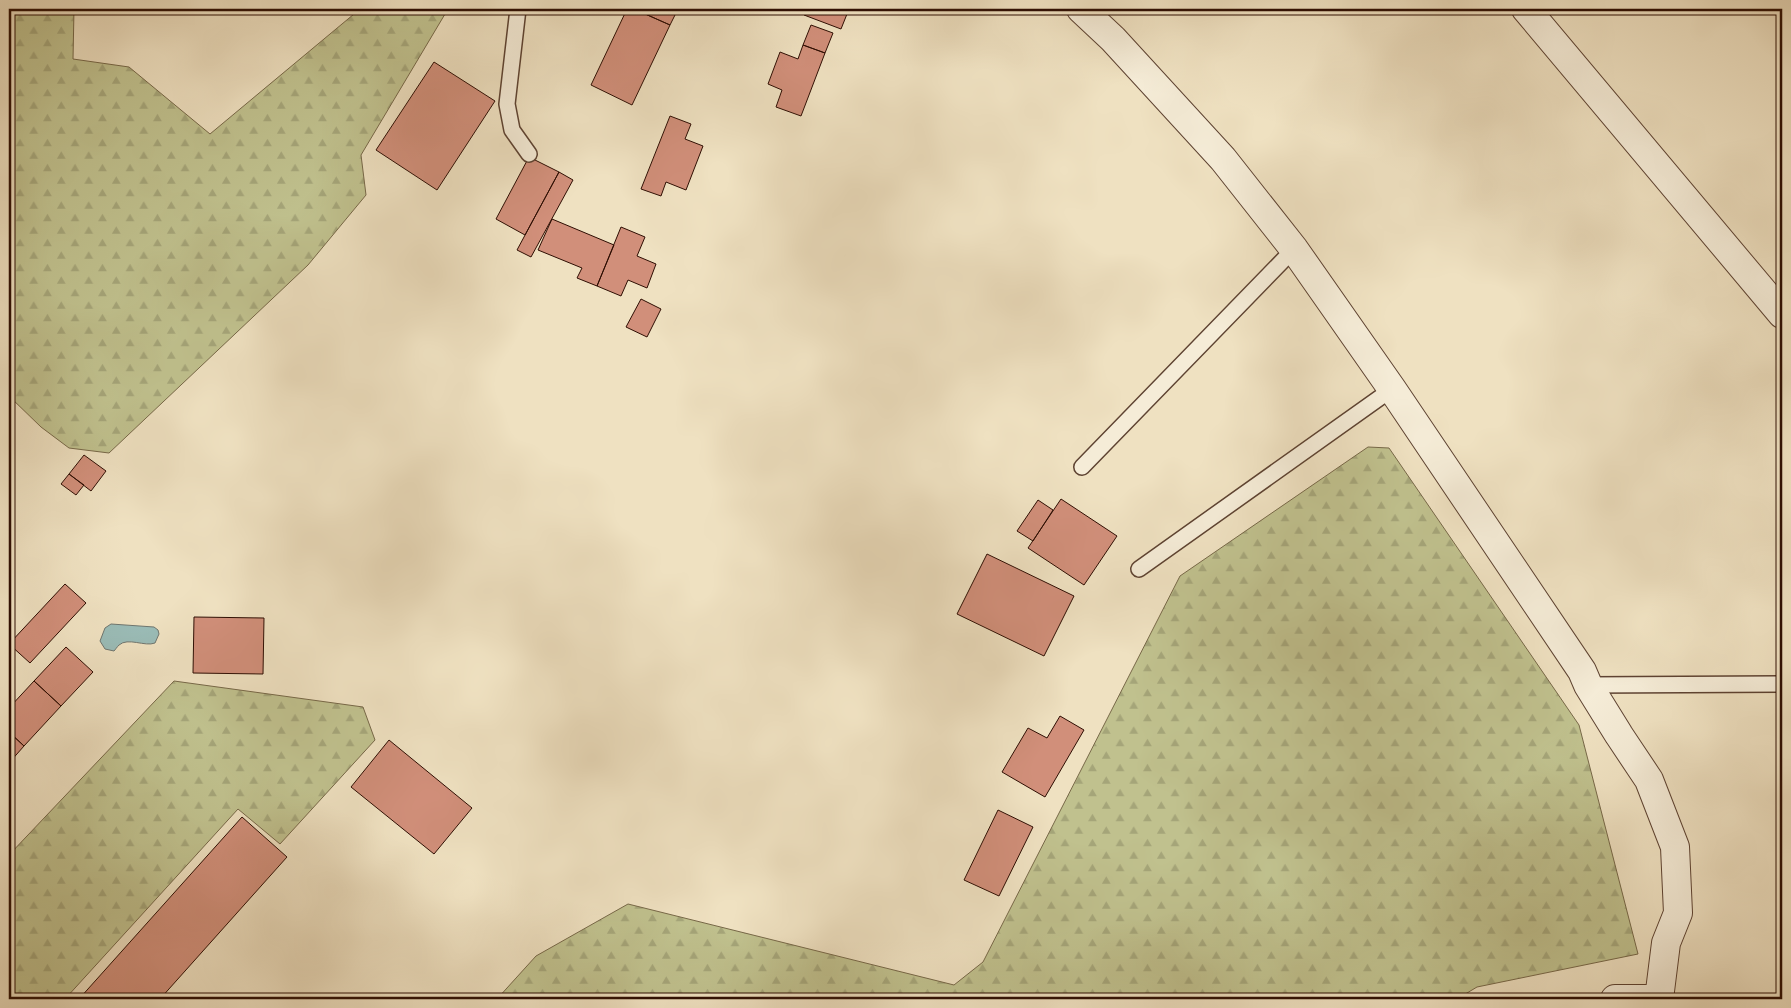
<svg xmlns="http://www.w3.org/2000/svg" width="1791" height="1008" viewBox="0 0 1791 1008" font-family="'EB Garamond',serif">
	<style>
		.forest { fill: url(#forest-firs); stroke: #776848 }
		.water { fill: #9abcb7; stroke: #6f766f }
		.building { fill: #d18f7a; stroke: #2e0e03 }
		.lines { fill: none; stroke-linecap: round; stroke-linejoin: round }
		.lane-casing { stroke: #5e4332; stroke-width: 18 }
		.street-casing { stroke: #5e4332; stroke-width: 30 }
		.lane { stroke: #f5ecd7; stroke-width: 15 }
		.street { stroke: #f5ecd7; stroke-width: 28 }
	</style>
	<defs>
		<pattern id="forest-firs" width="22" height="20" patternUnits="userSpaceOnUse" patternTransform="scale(1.25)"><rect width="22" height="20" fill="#c0c18e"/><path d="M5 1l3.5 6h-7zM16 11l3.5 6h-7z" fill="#a5a579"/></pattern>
	</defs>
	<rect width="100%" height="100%" fill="#efe1c1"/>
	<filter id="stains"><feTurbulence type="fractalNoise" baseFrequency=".004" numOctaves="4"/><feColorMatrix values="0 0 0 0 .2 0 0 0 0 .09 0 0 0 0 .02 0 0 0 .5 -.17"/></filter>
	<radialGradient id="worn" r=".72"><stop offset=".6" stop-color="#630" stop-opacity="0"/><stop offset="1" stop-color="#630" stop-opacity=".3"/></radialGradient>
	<path class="forest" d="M9 9H74L73 59 129 67 210 134 360 9H448L361 155 366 195 308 265 109 453 69 448 41 427 9 396Z
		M1368 447 1389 448 1579 725 1638 954 1477 987 1457 999H497L536 956 628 904 954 985 983 962 1180 576Z
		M174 681 363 707 375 740 280 844 238 809 65 999H9V855Z"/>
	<path class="water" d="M111 624 154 627 158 630 159 634 155 643C145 647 128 637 119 645 117 647 115 650 114 651L105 649 100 641 105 628Z"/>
	<path class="building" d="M627 9H634L670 25 632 105 591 85Z
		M634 9H678L670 25Z
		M806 9H849L841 29 804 15Z
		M811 25 833 33 825 53 803 45Z
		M803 45 825 53 801 116 776 107 782 90 768 84 780 52 798 59Z
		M434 62 495 101 437 190 376 150Z
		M670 116 691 124 685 139 703 146 686 190 666 182 661 196 641 189Z
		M529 157 559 172 525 235 496 219Z
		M559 172 573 180 531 257 517 250Z
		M552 219 614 245 597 286 577 278 582 268 538 250Z
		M621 227 645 237 637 256 656 264 647 288 628 280 621 296 597 286Z
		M641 299 661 309 647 337 626 327Z
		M84 455 106 471 91 491 69 474Z
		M69 474 84 485 76 495 61 484Z
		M1061 499 1117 536 1084 585 1028 548Z
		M1038 500 1053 510 1033 541 1017 531Z
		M987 554 1074 596 1044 656 957 614Z
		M65 584 86 603 30 663 9 644Z
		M194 617 264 618 263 674 193 673Z
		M66 647 93 672 61 706 34 681Z
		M34 681 61 706 24 746 9 732V708Z
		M1060 716 1084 730 1045 797 1002 772 1028 728 1047 738Z
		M9 732 24 746 9 763Z
		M389 740 472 808 434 854 351 787Z
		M998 810 1033 827 999 896 964 880Z
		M242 817 287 857 160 999H79Z"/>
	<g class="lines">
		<defs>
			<path id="lane" d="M518 9 507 104 512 130 529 154
				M1082 467 1294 249
				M1139 569 1392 389
				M1588 685 1782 684"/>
			<path id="street" d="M1081 9 1113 39 1223 159 1294 249 1392 389 1582 671 1588 685 1619 735 1649 780 1675 847 1678 913 1666 943 1659 999
				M1526 9 1782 314
				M1615 999H1659"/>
		</defs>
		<use href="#lane" class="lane-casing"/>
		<use href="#street" class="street-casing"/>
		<use href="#lane" class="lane"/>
		<use href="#street" class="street"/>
	</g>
	<rect width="1791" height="1008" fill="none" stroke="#efe1c1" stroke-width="30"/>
	<rect x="10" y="10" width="1771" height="988" fill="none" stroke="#2e0e03" stroke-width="2.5"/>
	<rect x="15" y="15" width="1761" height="978" fill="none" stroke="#2e0e03"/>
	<rect width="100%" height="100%" filter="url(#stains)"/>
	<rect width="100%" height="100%" fill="url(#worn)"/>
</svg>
